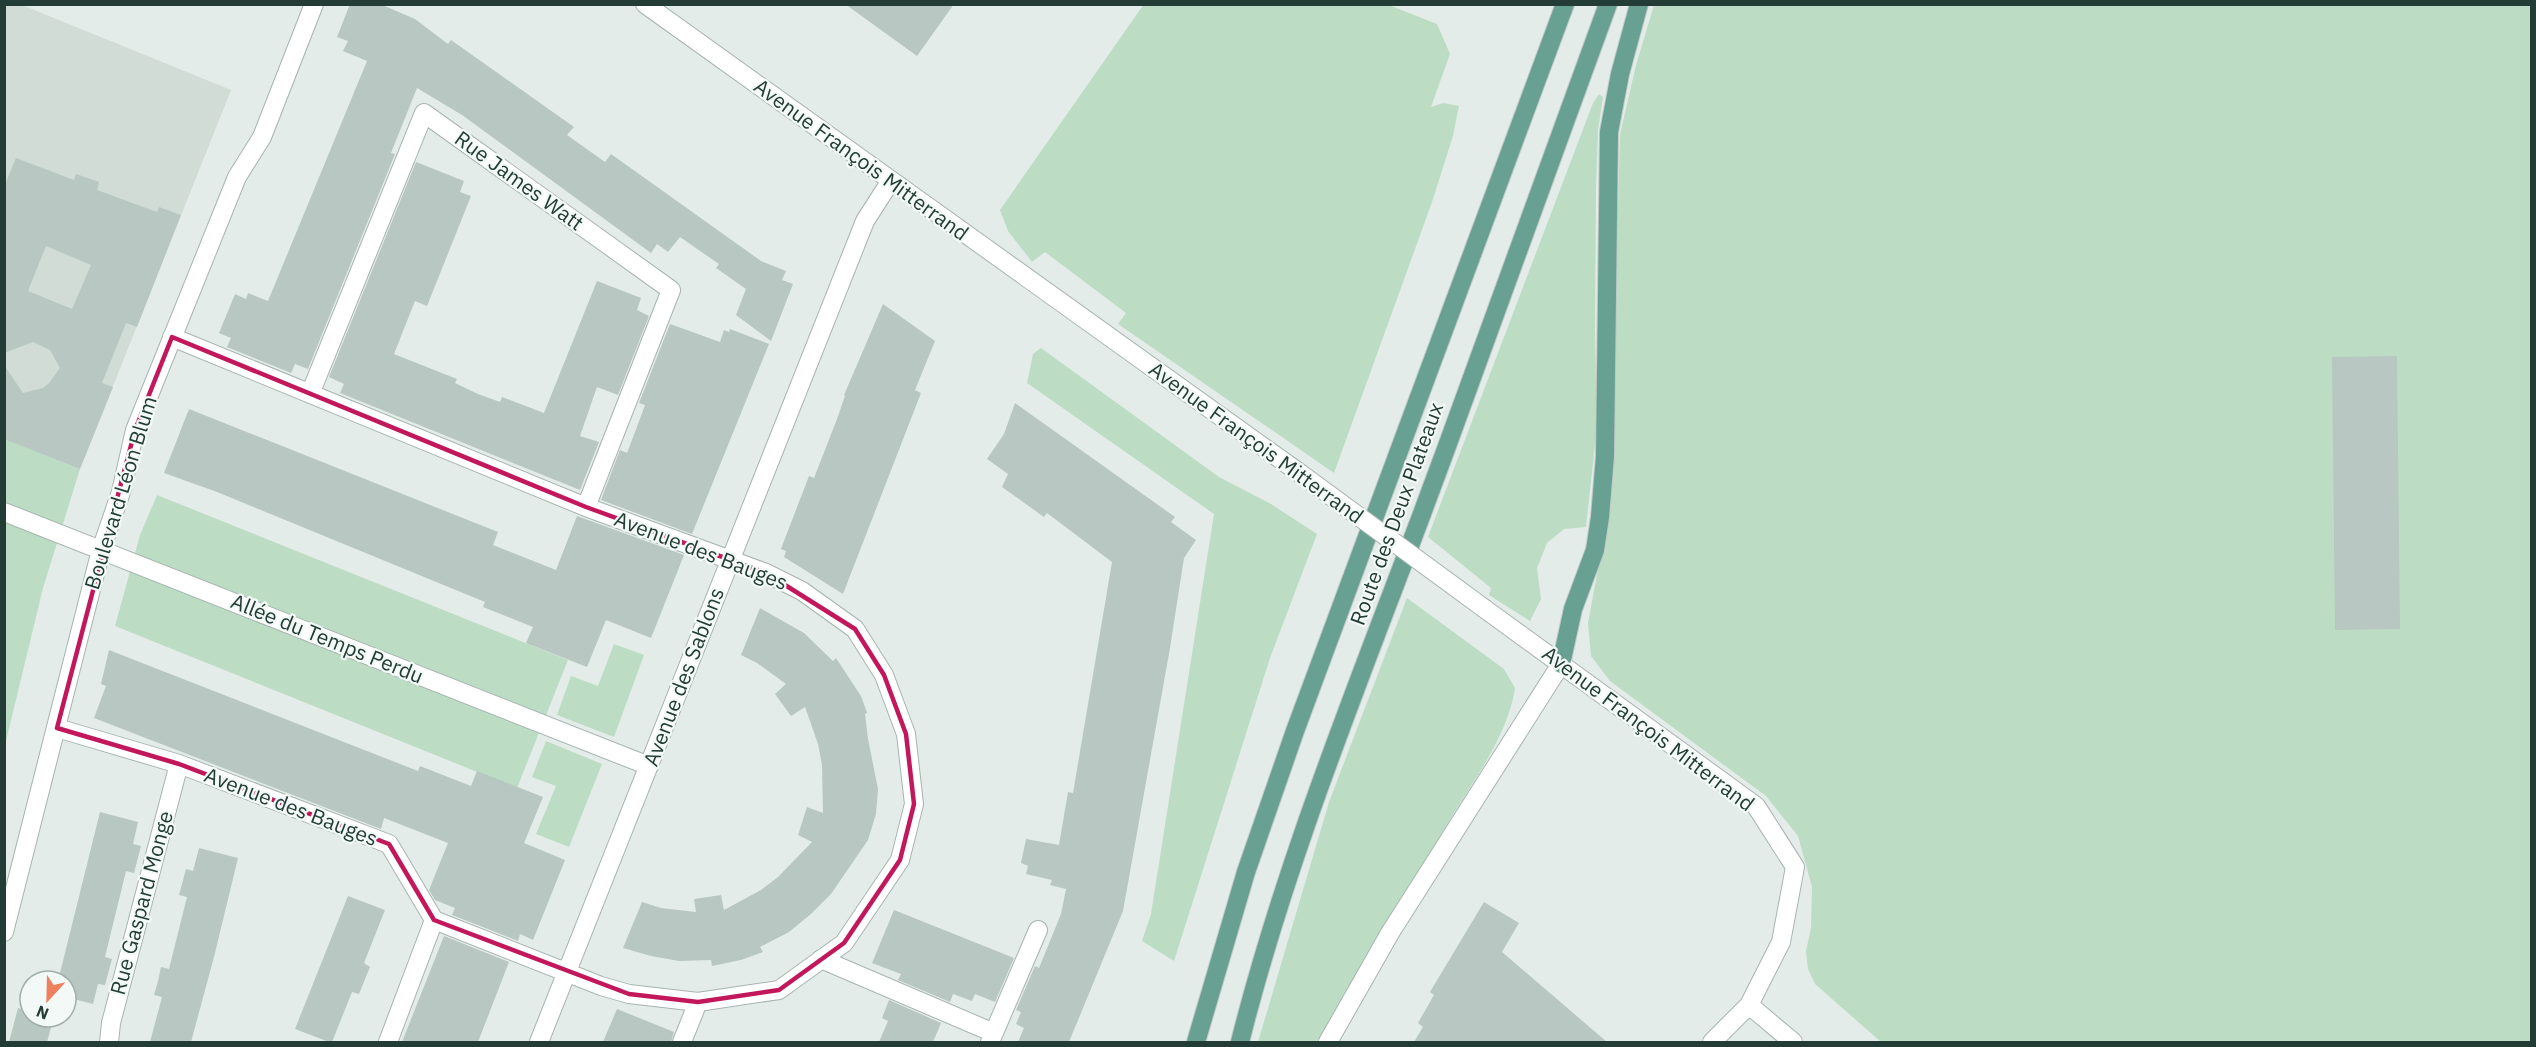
<svg xmlns="http://www.w3.org/2000/svg" width="2536" height="1047" viewBox="0 0 2536 1047" font-family="'IBM Plex Sans',sans-serif">
	<style>
		.built { fill: #d1dcd7 }
		.green { fill: #bcddc4 }
		.building { fill: #b8c7c1; fill-rule: evenodd }
		.lines { fill: none; stroke-linecap: round; stroke-linejoin: round }
		.street-casing { stroke: #a6b4af; stroke-width: 20 }
		.primary-casing { stroke: #c1c9c7; stroke-width: 20 }
		.street { stroke: #fff; stroke-width: 18 }
		.primary { stroke: #68a191; stroke-width: 18 }
		.street-bridge-casing { stroke: #a6b4af; stroke-width: 20; stroke-linecap: butt }
		.street-bridge { stroke: #fff; stroke-width: 18 }
		.marked { fill: none; stroke: #c2185b; stroke-width: 4.5; stroke-linejoin: round }
		.labels { text-anchor: middle; stroke-width: 4.5; stroke-linejoin: round; paint-order: stroke }
		.street-label { font-size: 21px; fill: #233d36; stroke: #f3f9f6 }
	</style>
	<rect width="100%" height="100%" fill="#e3ece8"/>
	<path class="built" d="M4 5H22L231 90 80 469 5 439Z"/>
	<path class="green" d="M1144 4 1389 5 1437 24 1450 54 1431 107 1443 103 1459 106 1453 136 1432 202 1334 473 1118 324 1126 313 1045 252 1032 262 1008 231 1000 210Z
		M1654 5H2531V1042H1881L1815 984 1808 969 1806 951 1811 928 1812 887 1798 836 1766 796 1610 681 1591 656 1588 623 1610 505 1620 134 1636 65Z
		M1599 94 1603 97 1598 130 1596 189 1595 332 1597 427 1586 527 1564 529 1547 543 1537 568 1541 599 1530 621 1489 595 1491 588 1428 537 1593 103Z
		M1041 348 1219 477 1271 504 1317 534 1270 658 1174 961 1142 941 1151 914 1214 514 1027 383 1033 354Z
		M5 439 80 469 43 588 5 745Z
		M157 495 568 660 517 788 115 626 140 535Z
		M1407 598 1504 669 1515 688C1508 735 1475 778 1451 818 1406 893 1359 966 1317 1042H1258L1329 802Z
		M614 644 644 655 614 737 557 715 571 676 598 686Z
		M546 741 602 764 569 847 536 834 556 786 532 777Z"/>
	<path class="building" d="M350 4H380L415 19 448 44 451 40 574 127 567 135 605 162 611 154 761 261 786 271 782 280 793 284 771 341 736 315 746 289 716 268 719 264 680 237 668 252 657 244 651 253 462 115 417 88 391 153 395 154 308 369 295 364 291 373 227 347 231 338 219 333 235 294 246 299 248 293 268 301 367 61 343 51 348 41 337 37Z
		M845 4H954L917 56Z
		M16 158 74 180 76 174 99 182 97 190 157 212 159 207 181 215 137 327 126 323 102 383 113 387 80 469 4 439V365L23 393 43 388 49 383 60 368 50 350 33 342 4 353V187ZM46 246 91 265 72 309 28 291Z
		M416 162 464 181 460 192 471 196 427 306 415 301 394 354 457 379 455 383 478 394 500 402 502 397 544 413 597 281 641 298 637 310 649 316 618 395 597 387 580 436 599 442 580 490 340 393 344 384 329 377Z
		M883 304 935 341 915 390 921 393 843 594 784 557 786 551 781 549 809 476 814 478 837 419 845 396 844 395Z
		M670 324 720 342 724 330 729 332 730 329 769 344 692 534 601 500 620 450 627 453 635 432 645 405 639 403Z
		M2397 356 2400 629 2335 630 2332 357Z
		M1015 403 1175 517 1171 522 1196 540 1184 558 1170 648 1123 911 1069 1042H1018L1024 1028 1016 1024 1021 1012 1016 1010 1035 966 1039 968 1061 914 1066 889 1050 885 1052 880 1026 874 1028 866 1021 863 1026 839 1059 845 1068 792 1073 793 1112 562 1047 513 1044 517 1002 487 1008 474 987 459 1004 434Z
		M189 409 498 532 493 545 556 570 577 516 684 555 651 638 606 620 587 667 526 643 533 627 483 607 485 602 217 492 164 473Z
		M760 608 804 633 833 661 836 658 861 696 867 713 865 714 868 739 878 789 876 814 868 840 831 894 811 914 789 932 760 947 763 952 741 960 712 966 711 960 679 961 651 956 623 948 642 902 661 908 696 912 694 899 721 895 724 910 761 890 778 877 812 842 798 835 807 807 823 813 822 765 818 744 805 707 791 716 775 694 786 684 757 663 741 655Z
		M109 650 418 771 420 766 471 786 477 771 543 797 524 843 565 860 533 940 520 934 518 941 452 915 455 908 435 900 429 890 448 843 384 818 381 829 94 718 106 686 101 684Z
		M100 812 138 822 133 844 141 846 134 873 126 871 105 957 112 959 105 985 98 984 93 1004 66 997V981H58Z
		M199 848 238 858 214 957 191 1042H150L162 997 154 995 158 981 161 967 169 969 187 897 179 895 186 869 193 871Z
		M348 896 385 910 364 963 370 967 359 994 352 992 332 1042H329L295 1029Z
		M1484 902 1519 923 1502 952 1607 1042H1414L1423 1027 1418 1023 1434 995 1430 992Z
		M894 910 1014 958 995 1002 975 994 972 1001 953 994 950 1002 898 980 901 974 872 963Z
		M444 936 509 962 478 1042H402Z
		M889 1000 941 1023 933 1042H879L888 1021 882 1018Z
		M18 1008 30 1011V1017H54L47 1042H9Z
		M617 1009 674 1032 671 1042H603Z"/>
	<g class="lines">
		<defs>
			<path id="street" d="M645 4 1301 474
				M310 394 424 113 671 290 586 507
				M4 512 649 766
				M1485 609 1756 806 1795 867 1781 942 1749 1005 1793 1042
				M57 728 179 764 389 844 434 920 601 986 629 994 698 1002 779 990 844 943 900 860 914 804 906 734 884 675 855 629 802 591 766 573 586 507 172 337
				M4 932 101 550 121 492 135 430 237 177 262 137 314 4
				M821 959 994 1033
				M109 1042 111 1023 179 764
				M388 1042 434 920
				M539 1042 865 221 890 182
				M682 1042 698 1002
				M990 1042 1038 930
				M1328 1042 1390 933 1561 664
				M1712 1042 1749 1005"/>
			<path id="primary" d="M1561 664 1573 609 1595 550 1600 517 1605 456 1609 132 1620 74 1639 4
				M1196 1042 1246 872 1295 731 1565 4
				M1240 1042C1285 863 1355 692 1420 519 1484 348 1545 176 1608 4"/>
		</defs>
		<use href="#street" class="street-casing"/>
		<use href="#primary" class="primary-casing"/>
		<use href="#street" class="street"/>
		<use href="#primary" class="primary"/>
		<defs>
			<path id="street-bridge" d="M1301 474 1485 609"/>
		</defs>
		<use href="#street-bridge" class="street-bridge-casing"/>
		<use href="#street-bridge" class="street-bridge"/>
	</g>
	<path class="marked" d="M172 337 586 507 766 573 855 629 884 675 906 734 914 804 900 860 844 943 779 990 698 1002 629 994 434 920 389 844 179 764 57 728 135 430Z"/>
	<g class="labels">
		<g class="street-label">
			<text transform="translate(861 160) rotate(36)" y="7">Avenue François Mitterrand</text>
			<text transform="translate(519 181) rotate(36)" y="7">Rue James Watt</text>
			<text transform="translate(1256 443) rotate(36)" y="7">Avenue François Mitterrand</text>
			<text transform="translate(121 493) rotate(-73)" y="7">Boulevard Léon Blum</text>
			<text transform="translate(1397 514) rotate(-70)" y="7">Route des Deux Plateaux</text>
			<text transform="translate(701 551) rotate(21)" y="7">Avenue des Bauges</text>
			<text transform="translate(327 639) rotate(22)" y="7">Allée du Temps Perdu</text>
			<text transform="translate(684 677) rotate(-69)" y="7">Avenue des Sablons</text>
			<text transform="translate(1648 729) rotate(37)" y="7">Avenue François Mitterrand</text>
			<text transform="translate(291 807) rotate(21)" y="7">Avenue des Bauges</text>
			<text transform="translate(142 903) rotate(-75)" y="7">Rue Gaspard Monge</text>
		</g>
	</g>
	<rect width="2536" height="1047" fill="none" stroke="#233d36" stroke-width="12"/>
	<g transform="translate(48 999) rotate(202)"><circle r="28" fill="#f3f9f6" stroke="#a0aea9" stroke-width="1.5"/>
	<path d="M0-4.5L10 22L0 15L-10 22Z" fill="#ee7f5f"/>
	<text y="-9" font-size="16" font-weight="bold" text-anchor="middle" fill="#233d36">N</text>
	</g>
</svg>
